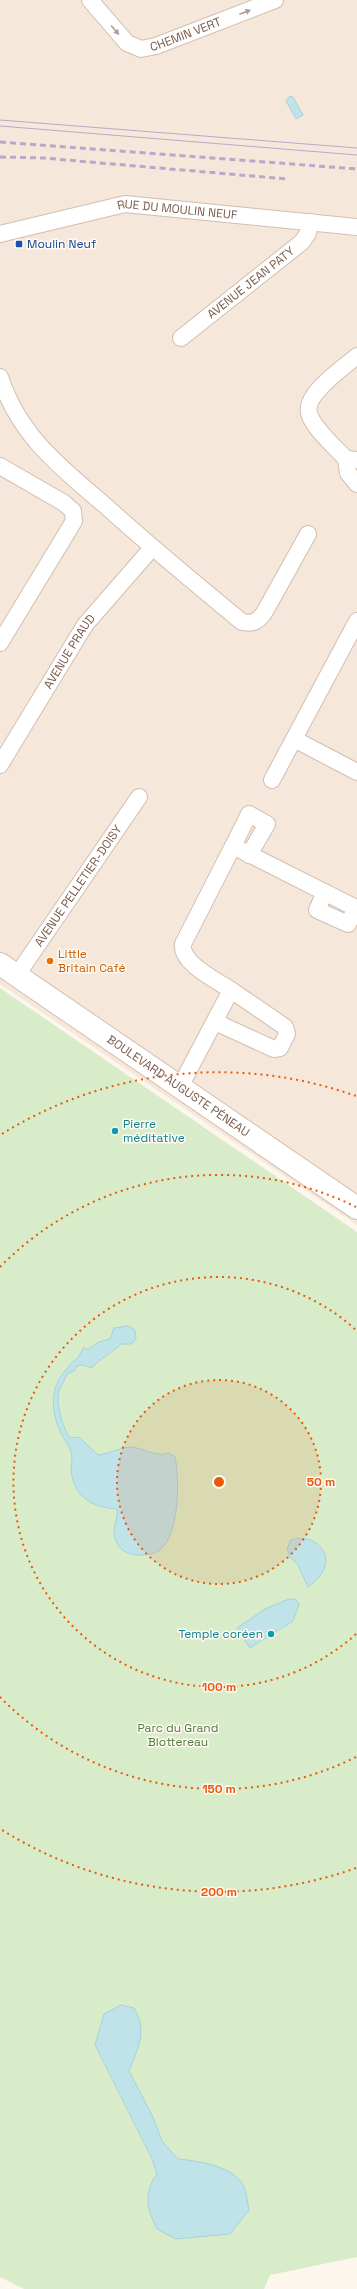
<svg xmlns="http://www.w3.org/2000/svg" width="357" height="2289" viewBox="0 0 357 2289" font-family="'Space Grotesk',sans-serif">
	<style>
		.residential { fill: #f5e8da }
		.green { fill: #d8ecc9 }
		.water { fill: #bfe3e8; stroke: #a5d3da }
		.lines { fill: none; stroke-linecap: round; stroke-linejoin: round }
		.street-casing { stroke: #d1beb0; stroke-width: 18 }
		.secondary-casing { stroke: #d6c0b0; stroke-width: 24 }
		.street { stroke: #fff; stroke-width: 16 }
		.secondary { stroke: #fff; stroke-width: 22 }
		.tram { stroke: #b9a8c9; stroke-width: 1 }
		.rail { stroke: #b9a8c9; stroke-width: 3; stroke-dasharray: 6 4; stroke-linecap: butt }
		.oneway { fill: #af9d94 }
		.ring { fill: none; stroke: #e8590c; stroke-width: 2; stroke-dasharray: 2 4 }
		.transit-dot { fill: #1a4fb4; stroke: #fffaf3; stroke-width: 1.5 }
		.food-dot { fill: #e8710a; stroke: #fffaf3; stroke-width: 1.5 }
		.culture-dot { fill: #0f9aa8; stroke: #fffaf3; stroke-width: 1.5 }
		.labels { text-anchor: middle; stroke-width: 3; stroke-linejoin: round; paint-order: stroke }
		.street-label { font-size: 12px; fill: #7a5c4d; stroke: #fffaf3 }
		.transit-label { font-size: 12px; fill: #164399; stroke: #fffaf3; text-anchor: start }
		.food-label { font-size: 12px; fill: #c56008; stroke: #fffaf3; text-anchor: start }
		.culture-label { font-size: 12px; fill: #0d838f; stroke: #fffaf3; text-anchor: start }
		.park-label { font-size: 12px; fill: #537a41; stroke: #fffaf3 }
		.centre { fill: #e8590c; stroke: #fffaf3; stroke-width: 2 }
		.ring-label { font-size: 12px; text-anchor: middle; font-weight: bold; fill: #e8590c; stroke: #fffaf3; stroke-width: 3; stroke-linejoin: round; paint-order: stroke }
	</style>
	<rect width="100%" height="100%" fill="#fdf6ec"/>
	<path class="residential" d="M0 0H357V1225L0 984Z"/>
	<path class="green" d="M0 988 357 1232V2257L270 2275 264 2289H24L0 2277Z"/>
	<path class="water" d="M290 96 293 97 303 115 296 119 286 101Z
		M128 1326 135 1330 136 1339 131 1344H121C111 1354 100 1358 92 1368L83 1365 77 1366 74 1371 67 1374C65 1380 61 1385 59 1391 55 1402 63 1429 70 1438L79 1437 98 1455C109 1454 118 1448 129 1447 144 1447 154 1458 169 1453L175 1457C180 1480 179 1533 161 1549 154 1555 146 1555 138 1555 129 1555 119 1550 116 1541 110 1530 119 1520 117 1509 92 1507 74 1498 71 1470 71 1464 73 1458 71 1452 69 1444 63 1438 60 1431 51 1411 50 1387 65 1371 70 1366 72 1361 78 1358L84 1347 87 1350 99 1342 110 1339 114 1328Z
		M299 1538C303 1540 307 1538 311 1540 335 1553 327 1574 308 1587L298 1565 290 1557 287 1549 291 1540Z
		M289 1599H295L299 1604 293 1621 250 1648 237 1628 265 1609Z
		M121 2005 134 2008C148 2032 138 2047 129 2071L153 2117 162 2141 178 2159C198 2161 229 2165 242 2183 247 2190 247 2201 249 2210L230 2234 176 2239 157 2229C147 2209 143 2193 157 2174L152 2159 95 2045 104 2014Z"/>
	<g class="lines">
		<defs>
			<g id="street">
				<path id="s1" d="M90 0 127 43 141 49 156 46 275 0"/>
				<path id="s2" d="M0 234 125 204 357 227"/>
				<path id="s3" d="M181 338 302 242 308 233 311 222"/>
				<path d="M0 377C20 438 62 468 108 508 152 548 197 585 242 622 253 624 257 622 264 613L308 534"/>
				<path d="M346 459C336 448 312 427 309 413 304 394 343 368 357 356"/>
				<path d="M355 460 346 459 348 473 357 484"/>
				<path d="M0 466 64 503 73 511 74 521 0 643"/>
				<path d="M294 739 357 772"/>
				<path id="s4" d="M0 765 85 625 152 548"/>
				<path d="M272 780 357 621"/>
				<path d="M233 846 249 814 267 824 249 855"/>
				<path id="s5" d="M17 975 139 797"/>
				<path d="M215 1022 274 1049 280 1048 287 1034 285 1027 231 990"/>
				<path d="M180 1087 231 990C216 980 180 963 183 944L233 846 356 908 348 924 317 910 325 892"/>
			</g>
			<g id="secondary">
				<path id="s6" d="M0 964 357 1208"/>
			</g>
		</defs>
		<use href="#street" class="street-casing"/>
		<use href="#secondary" class="secondary-casing"/>
		<use href="#street" class="street"/>
		<use href="#secondary" class="secondary"/>
		<path class="tram" d="M0 120 357 148
			M0 126 357 155"/>
		<path class="rail" d="M0 142 357 169
			M0 157 43 158 287 179"/>
	</g>
	<defs><path id="oneway-solid" d="M-6-.8H1V-3.2L6.5 0L1 3.2V.8H-6Z"/></defs>
	<g class="oneway">
		<use href="#oneway-solid" transform="translate(245 12) rotate(-21)"/>
		<use href="#oneway-solid" transform="translate(115 30) rotate(49)"/>
	</g>
	<circle cx="219" cy="1482" r="102" fill="#e8590c" fill-opacity=".12"/>
	<g class="ring">
		<circle cx="219" cy="1482" r="102"/>
		<path d="M356 1634A205 205 0 1 1 356 1330"/>
		<path d="M356 1757A307 307 0 0 1 0 1697M0 1267A307 307 0 0 1 356 1207"/>
		<path d="M356 1868A410 410 0 0 1 2 1830M2 1134A410 410 0 0 1 356 1096"/>
	</g>
	<rect class="transit-dot" x="15" y="240" width="8" height="8" rx="2"/>
	<circle class="food-dot" cx="50" cy="961" r="4"/>
	<g class="culture-dot">
		<circle cx="115" cy="1131" r="4"/>
		<circle cx="271" cy="1634" r="4"/>
	</g>
	<g class="labels">
		<g class="street-label">
			<text dy="4" stroke="none"><textPath href="#s1" startOffset="119">CHEMIN VERT</textPath></text>
			<text dy="4" stroke="none"><textPath href="#s2" startOffset="181">RUE DU MOULIN NEUF</textPath></text>
			<text dy="4" stroke="none"><textPath href="#s3" startOffset="89">AVENUE JEAN PATY</textPath></text>
			<text dy="4" stroke="none"><textPath href="#s4" startOffset="133">AVENUE PRAUD</textPath></text>
			<text dy="4" stroke="none"><textPath href="#s5" startOffset="108">AVENUE PELLETIER-DOISY</textPath></text>
			<text dy="4" stroke="none"><textPath href="#s6" startOffset="216">BOULEVARD AUGUSTE PÉNEAU</textPath></text>
		</g>
		<g class="transit-label">
			<text x="27" y="248">Moulin Neuf</text>
		</g>
		<g class="food-label">
			<text x="58" y="958">Little<tspan x="58" dy="14">Britain Café</tspan></text>
		</g>
		<g class="culture-label">
			<text x="123" y="1128">Pierre<tspan x="123" dy="14">méditative</tspan></text>
			<text x="263" y="1638" text-anchor="end">Temple coréen</text>
		</g>
		<g class="park-label">
			<text x="178" y="1732">Parc du Grand<tspan x="178" dy="14">Blottereau</tspan></text>
		</g>
	</g>
	<circle cx="219" cy="1482" r="6" class="centre"/>
	<g class="ring-label">
		<text x="321" y="1486">50 m</text>
		<text x="219" y="1691">100 m</text>
		<text x="219" y="1793">150 m</text>
		<text x="219" y="1896">200 m</text>
	</g>
</svg>
